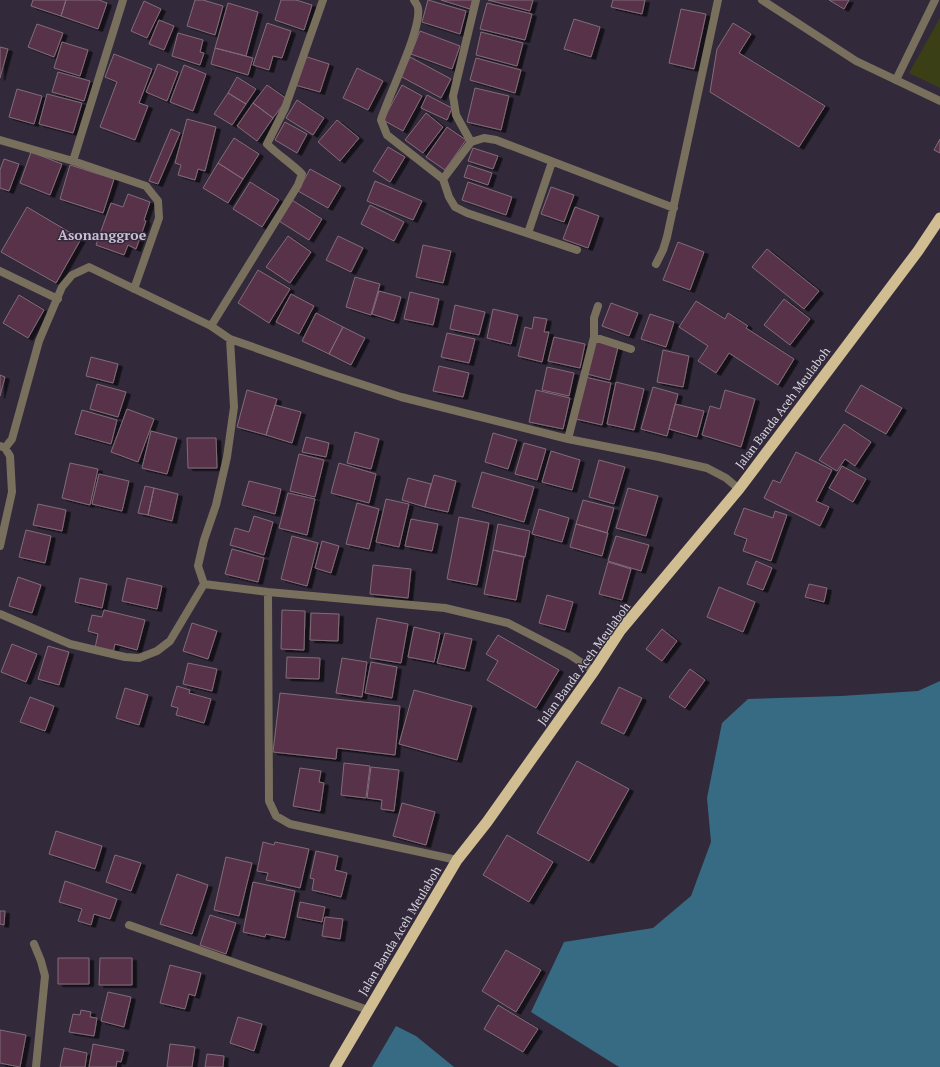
<svg xmlns="http://www.w3.org/2000/svg" width="940" height="1067" viewBox="0 0 940 1067" font-family="'PT Serif',serif">
	<style>
		.green { fill: #3a3f16 }
		.water { fill: #376b83 }
		.building { fill: #593149; stroke: #816c78; filter: url(#shadow) }
		.lines { fill: none; stroke-linecap: round; stroke-linejoin: round }
		.service { stroke: #78705d; stroke-width: 8 }
		.minor { stroke: #78705d; stroke-width: 8 }
		.trunk { stroke: #d0be92; stroke-width: 11 }
		.labels { text-anchor: middle; stroke-width: 3; stroke-linejoin: round; paint-order: stroke }
		.street-label { font-size: 12px; fill: #d8d3de; stroke: #322a3b }
		.quarter-label { font-size: 14px; font-weight: bold; fill: #c8bed4; stroke: #322a3b }
	</style>
	<defs>
		<filter id="shadow"><feDropShadow dx="4.5" dy="2.5" stdDeviation="0" flood-color="#0009"/></filter>
	</defs>
	<rect width="100%" height="100%" fill="#322a3b"/>
	<path class="green" d="M940 18V88L909 73Z"/>
	<path class="water" d="M940 681V1067H619L531 1012 564 942 653 928 691 896 711 842 707 798 722 723 748 699 841 696 918 691Z
		M396 1026 416 1036 454 1067H372Z"/>
	<path class="building" d="M33 0H66L61 16 31 6Z
		M66 0H99L107 3 98 29 61 16Z
		M195 0H203L223 6 215 35 187 26Z
		M281 0H296L312 5 304 30 275 20Z
		M428 0 466 11 460 34 422 22Z
		M441 0H473L470 9Z
		M488 0H533L530 11Z
		M613 0H645L642 14 611 7Z
		M829 0H849L844 9Z
		M144 1 161 9 147 38 131 31Z
		M228 3 258 12 246 56 215 48Z
		M487 3 532 14 525 40 480 29Z
		M681 9 706 14 694 69 669 63Z
		M574 19 600 27 591 57 564 49Z
		M159 20 174 26 164 50 149 44Z
		M267 23 291 31 282 58 273 56 269 70 253 65Z
		M733 23 751 34 739 53 825 106 799 147 710 92 717 49Z
		M37 24 63 33 54 57 28 47Z
		M420 31 460 46 452 69 411 54Z
		M481 32 523 43 517 66 476 55Z
		M178 33 203 40 200 52 204 53 200 65 172 56Z
		M62 42 88 50 80 76 54 68Z
		M0 47 8 49 0 78Z
		M215 48 253 58 248 75 211 64Z
		M114 54 152 69 139 103 148 106 135 140 100 127 117 82 105 77Z
		M304 56 329 64 320 92 295 85Z
		M410 57 451 79 441 98 400 76Z
		M476 58 521 70 515 93 470 80Z
		M158 64 178 72 167 101 146 92Z
		M184 65 206 74 193 111 170 102Z
		M357 68 383 81 368 110 343 98Z
		M58 72 90 81 84 101 52 92Z
		M237 77 256 89 246 104 228 93Z
		M267 85 287 99 273 118 253 103Z
		M402 85 422 96 403 131 383 120Z
		M475 88 509 96 501 130 467 122Z
		M17 89 42 96 34 124 9 117Z
		M228 93 246 104 232 125 214 114Z
		M47 94 82 103 73 133 39 124Z
		M427 95 452 108 447 120 421 108Z
		M297 100 324 118 313 135 286 118Z
		M253 103 273 118 257 141 237 126Z
		M426 113 443 127 423 153 405 140Z
		M187 119 216 127 205 171 198 169 195 180 178 175 181 165 175 163Z
		M337 120 359 138 340 161 318 142Z
		M285 122 307 134 297 153 275 140Z
		M447 127 466 140 445 170 426 157Z
		M171 129 180 133 158 184 149 181Z
		M234 138 259 154 243 179 218 163Z
		M940 139V153L934 150Z
		M388 147 405 157 390 182 373 171Z
		M473 148 498 156 493 169 468 161Z
		M31 152 62 164 50 195 20 183Z
		M4 159 19 164 9 191 0 188V170Z
		M218 163 243 179 228 203 203 188Z
		M70 165 114 179 103 213 60 199Z
		M468 165 492 173 488 185 464 177Z
		M310 169 341 186 328 208 298 191Z
		M375 181 422 201 413 220 367 201Z
		M250 182 279 200 262 227 233 209Z
		M468 182 512 197 506 215 462 200Z
		M551 187 574 195 564 222 541 214Z
		M128 194 150 202 144 220 146 221 136 249 128 245 124 255 96 245 111 203 123 207Z
		M292 200 322 219 309 240 279 221Z
		M370 205 404 222 394 241 361 224Z
		M27 207 81 239 56 283 1 252Z
		M575 207 599 216 588 248 563 239Z
		M288 236 311 252 290 283 266 267Z
		M338 236 363 248 351 272 326 260Z
		M678 242 704 252 690 290 663 280Z
		M423 245 451 251 443 283 416 277Z
		M767 249 819 291 804 309 752 267Z
		M258 270 290 289 269 323 238 303Z
		M355 277 380 284 371 315 346 307Z
		M379 291 401 297 394 321 372 314Z
		M410 292 439 299 433 325 404 319Z
		M291 294 314 306 299 334 276 322Z
		M19 295 44 310 28 338 3 323Z
		M784 299 810 319 790 345 764 325Z
		M696 301 725 319 728 313 748 326 746 328 794 359 778 385 729 353 716 373 698 361 708 346 679 327Z
		M611 303 638 313 629 336 602 326Z
		M455 305 485 312 479 335 450 329Z
		M493 309 518 315 511 344 487 338Z
		M316 313 343 327 329 354 302 341Z
		M650 314 674 322 666 347 641 339Z
		M534 317 547 319 544 332H549L542 362 518 356 525 327 532 329Z
		M343 327 365 338 351 365 329 354Z
		M447 333 475 339 469 363 441 357Z
		M554 337 585 344 580 368 548 361Z
		M595 341 618 347 610 380 587 374Z
		M663 350 689 356 683 387 657 382Z
		M91 357 118 364 113 383 86 376Z
		M439 366 469 373 463 397 433 391Z
		M547 367 574 373 569 396 542 390Z
		M0 375 5 377 0 396Z
		M585 377 611 383 602 425 576 419Z
		M616 382 644 389 634 430 607 424Z
		M97 384 126 392 118 417 90 409Z
		M861 385 902 408 886 434 845 411Z
		M653 387 678 394 667 436 641 429Z
		M247 390 277 399 266 435 237 427Z
		M536 390 570 398 563 429 529 422Z
		M725 390 755 399 741 447 702 435 710 406 720 409Z
		M675 404 704 411 697 437 669 429Z
		M275 405 301 412 292 443 266 435Z
		M127 409 154 419 138 462 111 452Z
		M82 410 117 420 111 444 75 434Z
		M844 424 871 442 855 466 845 459 837 471 819 460Z
		M151 431 177 438 167 474 142 468Z
		M355 432 379 439 371 469 347 463Z
		M493 433 517 440 508 469 485 462Z
		M306 437 329 443 326 457 302 452Z
		M187 438H216L217 468H188Z
		M524 443 546 449 537 480 515 474Z
		M551 451 580 460 572 490 542 482Z
		M796 452 832 470 816 501 829 507 820 526 764 498 773 480 780 483Z
		M299 454 324 460 315 497 290 491Z
		M599 460 625 467 614 504 589 497Z
		M70 463 98 469 90 505 62 498Z
		M339 463 376 474 369 503 331 493Z
		M842 466 866 479 853 502 829 488Z
		M482 472 534 487 524 522 472 507Z
		M99 474 129 481 122 511 92 504Z
		M434 475 456 481 448 512 425 507Z
		M408 478 431 484 425 507 402 500Z
		M249 481 281 489 275 514 242 505Z
		M145 486 154 488 148 515 138 513Z
		M154 488 178 494 172 521 148 515Z
		M628 488 658 496 646 536 616 528Z
		M288 493 315 499 307 535 279 528Z
		M386 499 409 504 399 547 376 542Z
		M583 500 614 508 607 533 576 524Z
		M357 503 379 509 369 549 346 544Z
		M38 504 66 510 62 531 33 525Z
		M744 508 773 518 775 511 787 515 771 561 743 551 747 539 734 534Z
		M539 509 569 518 562 542 532 534Z
		M254 516 273 522 264 555 230 545 235 528 249 532Z
		M459 517 489 523 477 585 447 579Z
		M411 519 438 524 432 551 405 546Z
		M498 524 530 531 525 557 493 550Z
		M576 524 608 533 602 556 570 547Z
		M26 530 51 536 45 563 19 557Z
		M292 536 318 543 307 586 281 579Z
		M616 536 649 545 641 571 608 561Z
		M322 541 339 546 331 573 315 568Z
		M232 549 264 558 258 582 225 574Z
		M493 550 524 557 516 600 484 594Z
		M756 561 772 568 763 590 747 584Z
		M608 562 631 569 622 600 599 594Z
		M373 565 411 569 408 598 370 594Z
		M18 577 41 585 32 613 9 606Z
		M80 578 107 584 102 608 75 602Z
		M127 578 162 586 157 609 122 601Z
		M809 584 827 588 824 602 805 597Z
		M719 587 755 602 743 632 707 617Z
		M547 595 573 602 565 630 539 623Z
		M104 610 145 620 137 650 115 644 113 652 95 648 98 634 88 631 92 615 102 617Z
		M282 610 305 611 304 650 281 649Z
		M311 613 339 614 338 641 310 640Z
		M377 618 408 624 401 663 370 658Z
		M192 623 217 631 208 659 183 651Z
		M414 627 440 633 434 662 408 657Z
		M662 629 677 641 662 661 646 649Z
		M445 633 472 639 465 669 437 663Z
		M498 635 559 670 536 708 487 680 498 661 486 654Z
		M12 644 37 654 26 682 1 672Z
		M48 646 69 652 59 685 38 679Z
		M287 657 320 658 319 679 286 678Z
		M342 658 367 662 362 697 336 693Z
		M371 662 397 667 392 698 365 693Z
		M188 663 217 669 212 691 183 684Z
		M690 669 705 680 685 708 669 697Z
		M177 686 190 690 189 693 211 699 204 723 176 715 178 708 171 706Z
		M619 687 642 698 624 734 601 723Z
		M125 688 148 695 139 725 116 718Z
		M414 690 472 706 457 760 399 744Z
		M280 693 400 706 395 755 337 748 336 759 273 752Z
		M30 697 54 706 45 731 20 722Z
		M577 761 629 789 589 861 537 833Z
		M344 763 370 766 366 798 341 795Z
		M371 767 399 770 394 811 381 809 382 800 367 798Z
		M300 768 321 771 319 782 324 783 320 811 293 806Z
		M402 803 435 812 426 845 393 836Z
		M56 831 102 846 95 869 49 854Z
		M507 835 553 862 529 902 483 875Z
		M263 842 274 845 275 842 309 849 300 888 266 880 268 873 257 871Z
		M316 851 338 856 335 870 347 873 341 897 312 890 314 879 310 878Z
		M115 855 141 863 131 891 106 882Z
		M226 857 252 863 239 916 214 910Z
		M177 874 208 885 192 934 160 924Z
		M65 881 117 899 110 919 94 914 91 925 78 921 82 909 59 902Z
		M253 882 295 891 285 938 266 934 265 937 243 932Z
		M300 902 325 907 322 922 297 917Z
		M0 911H5L4 925 0 924Z
		M210 915 236 923 226 954 200 945Z
		M325 917 343 919 340 939 322 936Z
		M506 950 541 970 516 1012 482 991Z
		M58 958H89V984H58Z
		M100 958H132V985H99Z
		M170 965 201 973 195 996 189 994 185 1009 160 1003Z
		M108 992 131 997 124 1027 101 1021Z
		M498 1005 538 1029 523 1052 484 1029Z
		M81 1010 91 1012 90 1017 97 1018 94 1036 69 1032 73 1014 80 1015Z
		M238 1017 262 1024 254 1051 230 1043Z
		M0 1030 26 1035 20 1067 0 1063Z
		M93 1044 124 1050 121 1062 117 1061 116 1067H89Z
		M170 1044 195 1047 192 1067H167Z
		M64 1048 87 1053 85 1067H60Z
		M207 1054 224 1056 223 1067H205Z"/>
	<g class="lines">
		<path class="service" d="M896 80 935 0"/>
		<path class="minor" d="M414 0C415 2 418 6 418 8 422 29 388 96 381 120L387 135 443 179 449 197 455 207 467 213 577 250
			M762 0 856 61 940 101
			M0 140 73 161 123 0
			M471 142 456 115 453 96 476 0
			M73 161 146 186 158 201 159 218 134 289
			M443 179 471 142 484 138 496 140 674 208
			M528 233 552 162
			M656 264 663 250 667 237 718 0
			M0 271 58 299
			M211 326 298 185 302 174C291 163 278 155 267 144L285 108 323 0
			M594 337 631 349
			M230 339 234 407 227 457 216 505 204 540 198 566 204 584 268 592 445 608 508 623 570 655 594 671
			M568 439 594 337V318L598 306
			M0 446 5 448 12 439 39 341 62 287 72 275 89 267 211 326 230 339 327 373 401 397 568 439 659 457 707 468 726 478 739 489
			M0 546 12 492 10 456 5 448
			M268 592 269 801 276 816 290 824 457 860
			M0 614 70 644 125 657 139 658 157 651 170 641 204 584
			M129 925 368 1010
			M34 944 41 961 45 976 36 1067"/>
		<path class="trunk" d="M335 1067 457 860 487 822 594 671 620 631 739 489 918 251 940 218"/>
	</g>
	<g class="labels">
		<g class="street-label">
			<text transform="translate(783 408) rotate(-53)" y="4">Jalan Banda Aceh Meulaboh</text>
			<text transform="translate(584 664) rotate(-54)" y="4">Jalan Banda Aceh Meulaboh</text>
			<text transform="translate(400 931) rotate(-59)" y="4">Jalan Banda Aceh Meulaboh</text>
		</g>
		<g class="quarter-label">
			<text x="102" y="240">Asonanggroe</text>
		</g>
	</g>
</svg>
